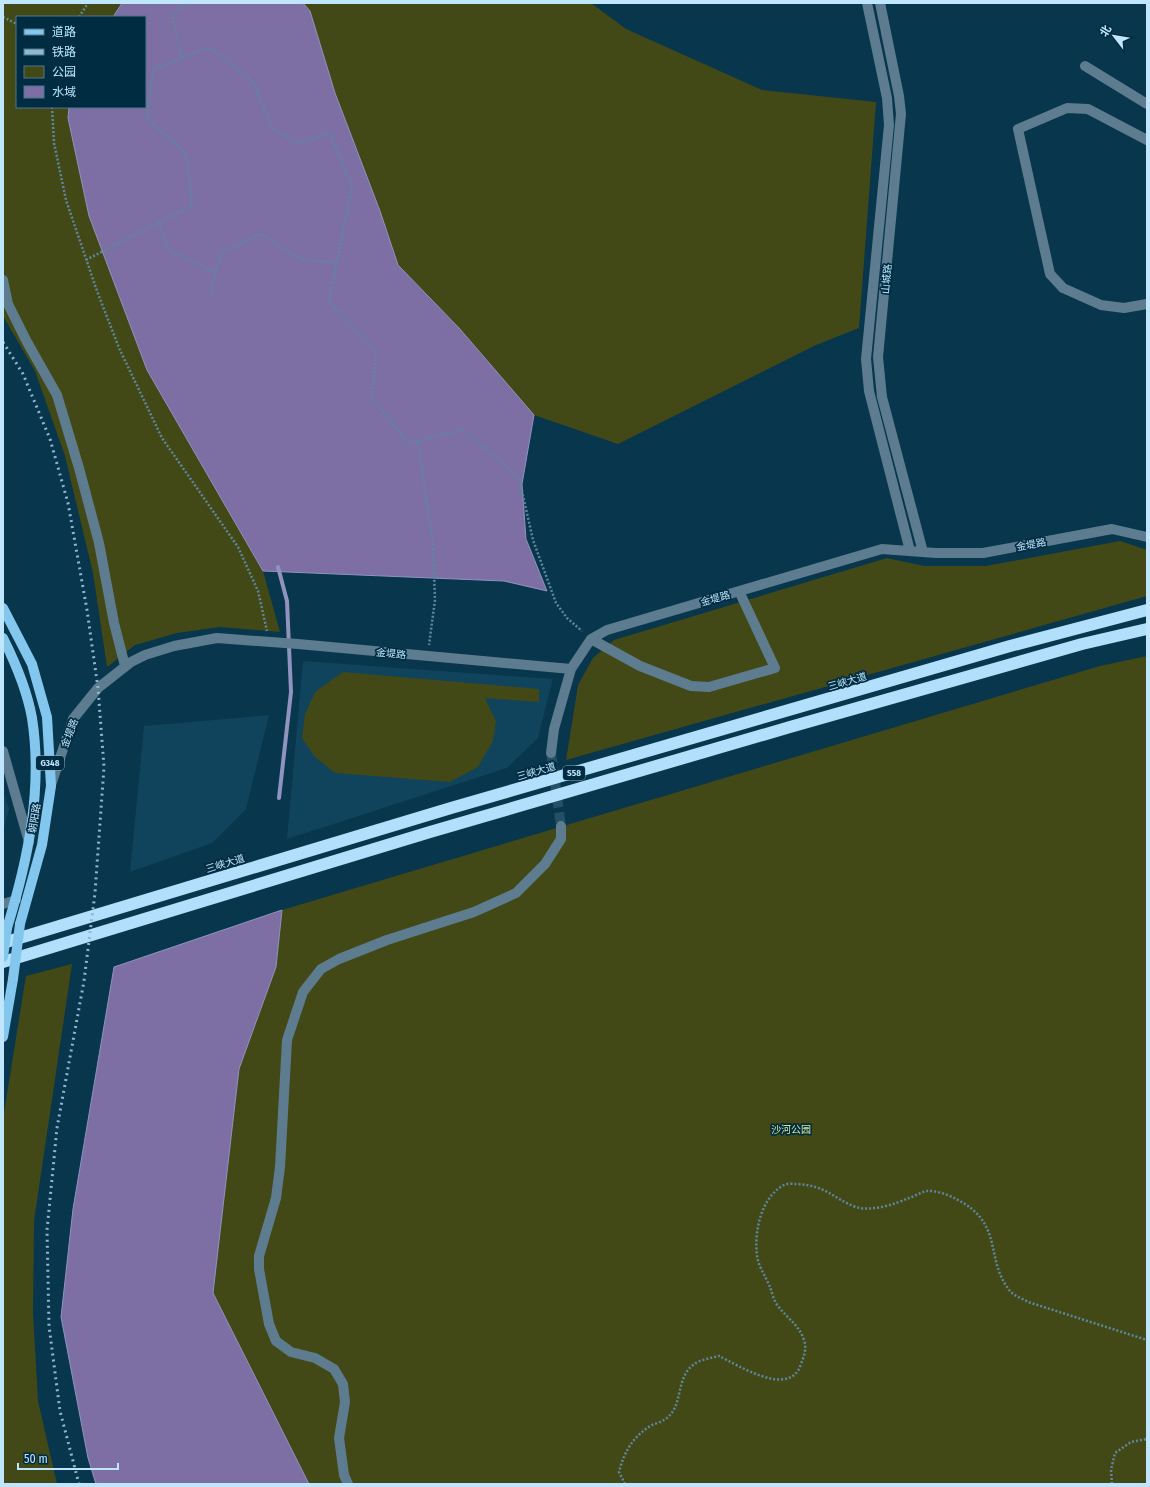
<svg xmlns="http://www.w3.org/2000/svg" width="1150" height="1487" viewBox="0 0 1150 1487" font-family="'Fira Sans Condensed','Noto Sans SC',sans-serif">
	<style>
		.built { fill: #10435c }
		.green { fill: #434916 }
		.water { fill: #7d6fa4; stroke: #9193bf }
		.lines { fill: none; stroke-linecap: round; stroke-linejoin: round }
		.stream { stroke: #9193bf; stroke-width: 4 }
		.minor-tunnel { stroke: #245067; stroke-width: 10; stroke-dasharray: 10 5; stroke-linecap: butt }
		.path { stroke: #5c879e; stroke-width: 2.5; stroke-dasharray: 2 2; stroke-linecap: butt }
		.minor { stroke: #5d7c90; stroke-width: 10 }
		.major { stroke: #84c7ee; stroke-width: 10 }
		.highway { stroke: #b2e0fc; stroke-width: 12 }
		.rail { stroke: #8fb7cf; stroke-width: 3; stroke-dasharray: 2 4; stroke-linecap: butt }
		.major-bridge { stroke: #84c7ee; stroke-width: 10 }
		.labels { text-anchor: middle; stroke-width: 3.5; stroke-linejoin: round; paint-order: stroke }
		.shield { fill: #002c42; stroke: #86aec6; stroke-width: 1 }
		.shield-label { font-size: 9px; font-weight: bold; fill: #c0e6fe }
		.street-label { font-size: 10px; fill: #c0e6fe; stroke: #002c42 }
		.park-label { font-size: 10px; fill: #dbe890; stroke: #002c42 }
	</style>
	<rect width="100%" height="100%" fill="#08364c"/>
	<path class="built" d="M303 661 553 679 538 738 507 768 287 839Z
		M269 715 246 809 212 843 130 872 144 726Z
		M3 791 9 809 3 832Z"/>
	<path class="green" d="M3 3H121L113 17H17V107H69L68 118 89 216 147 370 263 571 280 632 220 627 177 633 135 645 107 667 93 573 65 456 35 371 3 316Z
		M303 3H591L626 29 762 90 876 102 859 328 816 345 618 444 534 415 459 328 398 265 380 211 335 93 310 11Z
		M1120 541 1147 550V596L566 760 578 685 593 658 614 640 887 558 924 566H986Z
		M1147 656V1484H309L213 1293 239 1069 276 967 282 910 1100 666Z
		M343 672 539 689V702L485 698 496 721 493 741 478 767 450 782 335 773 315 757 302 738 305 714 315 692Z
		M72 964 34 1221 33 1313 38 1401 57 1484H3V1119L26 976Z"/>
	<path class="water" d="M122 3H303L310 11 335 93 380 211 398 265 459 328 534 415 522 484 526 539 547 591 504 581 263 571 147 370 89 216 68 118 69 107H145V17H113Z
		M282 910 276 967 239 1069 213 1293 309 1484H96L88 1458 61 1317 73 1209 114 967Z"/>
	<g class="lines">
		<path class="stream" d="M278 567 287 601 291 692 279 798"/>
		<path class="minor-tunnel" d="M551 753 561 826"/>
		<path class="path" d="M3 17 17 24
			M79 17 88 3
			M182 58 172 15 188 3
			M52 107 54 143 66 200 97 291 119 348 162 438 238 547 258 591 267 631
			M86 260 159 222
			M216 273 167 249 159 222 192 206 187 155 147 118 153 70 209 47 254 83 272 128 299 144 330 133 352 186 329 302 376 351 372 398 408 443 464 430 519 478 533 540 556 603 567 618 582 631
			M210 294 221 252 261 234 300 259 337 263
			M418 441 433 544 435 600 429 645
			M625 1484 619 1472C624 1452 633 1436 652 1425 657 1423 664 1421 668 1417 683 1404 676 1378 693 1365 699 1360 711 1358 719 1356 738 1365 790 1399 801 1364 804 1356 807 1348 804 1340 799 1325 787 1318 778 1306 774 1301 772 1293 770 1287 766 1277 758 1266 757 1255 754 1232 761 1197 784 1185 788 1183 793 1184 796 1184 826 1185 832 1198 856 1207 872 1212 895 1204 909 1198 915 1196 921 1192 927 1191 935 1190 949 1195 956 1199 1005 1223 984 1259 1010 1291 1014 1296 1022 1298 1028 1302L1147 1340
			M1112 1484 1111 1470 1115 1453 1131 1442 1147 1439"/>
		<path class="minor" d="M867 3 887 98 889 125 866 359 869 391 910 551
			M880 3 899 96 901 114 878 357 882 397 923 552
			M1085 66 1147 104
			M1147 140 1088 109 1067 108 1018 129 1050 274 1063 288 1101 305 1124 308 1147 304
			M3 280 8 304 27 342 57 395 79 468 99 543 114 623 125 666
			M591 639 640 666 691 686 709 687 775 668 739 591
			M3 751 29 842
			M551 753 554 729 571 669
			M51 785 73 719 98 688 131 662 145 655 174 646 217 638 298 644 571 669 591 639 607 630 882 549 936 553H983L1112 529 1147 537
			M3 904 16 900
			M348 1484 344 1475 339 1438 345 1402 343 1384 334 1369 315 1358 291 1352 276 1341 269 1324 259 1269V1256L276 1198 280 1167 287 1040 303 992 321 969 339 959 387 940 474 912 516 893 545 864 561 839V826"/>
		<path class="major" d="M3 608 32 664 47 717 51 786 42 845 20 924
			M3 638C15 662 27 690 32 718 43 789 28 860 7 928
			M3 1037 13 979"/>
		<path class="highway" d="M3 943 451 808 1010 646 1147 610
			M3 962 430 832 790 727 1082 644 1147 629"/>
		<path class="rail" d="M3 342 23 374 50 439 68 503 87 610 98 688 104 767 95 893 84 981 57 1128 47 1230 49 1326 60 1411 79 1484"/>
		<path class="major-bridge" d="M3 957 7 928
			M13 979 20 924"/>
	</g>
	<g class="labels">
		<g class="shield">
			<rect x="36" y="756" width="28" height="14" rx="3"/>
			<rect x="563" y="766" width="22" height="14" rx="3"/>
		</g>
		<g class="shield-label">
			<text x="50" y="766">G348</text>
			<text x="574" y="776">S58</text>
		</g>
		<g class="street-label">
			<text transform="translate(886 279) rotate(-85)" y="4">山城路</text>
			<text transform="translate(1031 544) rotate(-11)" y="4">金堤路</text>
			<text transform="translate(715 598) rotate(-16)" y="4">金堤路</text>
			<text transform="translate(391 653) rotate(5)" y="4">金堤路</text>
			<text transform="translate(847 681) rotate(-16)" y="4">三峡大道</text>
			<text transform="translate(69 733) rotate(-69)" y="4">金堤路</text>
			<text transform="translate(536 771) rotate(-16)" y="4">三峡大道</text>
			<text transform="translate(34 818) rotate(-81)" y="4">朝阳路</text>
			<text transform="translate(225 863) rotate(-17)" y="4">三峡大道</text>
		</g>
		<g class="park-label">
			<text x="791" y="1133">沙河公园</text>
		</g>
	</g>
	<rect width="1150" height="1487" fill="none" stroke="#c0e6fe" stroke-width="8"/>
	<rect x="16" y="16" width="130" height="92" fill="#002c42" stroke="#4d768d"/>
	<rect x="24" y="29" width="20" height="6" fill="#84c7ee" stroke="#4d768d"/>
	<text x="52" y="36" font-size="12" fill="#c0e6fe">道路</text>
	<rect x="24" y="49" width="20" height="6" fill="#8fb7cf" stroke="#4d768d"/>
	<text x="52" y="56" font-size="12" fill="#c0e6fe">铁路</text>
	<rect x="24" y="66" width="20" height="12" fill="#434916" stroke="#4d768d"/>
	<text x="52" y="76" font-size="12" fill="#c0e6fe">公园</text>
	<rect x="24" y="86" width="20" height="12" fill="#7d6fa4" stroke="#4d768d"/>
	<text x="52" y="96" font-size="12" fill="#c0e6fe">水域</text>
	<g transform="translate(1114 36) rotate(301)" stroke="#002c42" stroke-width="3" paint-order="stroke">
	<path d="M0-3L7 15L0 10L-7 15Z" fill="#c0e6fe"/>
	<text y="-6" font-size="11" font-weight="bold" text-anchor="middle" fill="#c0e6fe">北</text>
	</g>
	<path d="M18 1463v6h100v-6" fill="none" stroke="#c0e6fe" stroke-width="2"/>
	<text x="24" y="1463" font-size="12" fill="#c0e6fe" stroke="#002c42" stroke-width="3" paint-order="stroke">50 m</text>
</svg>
